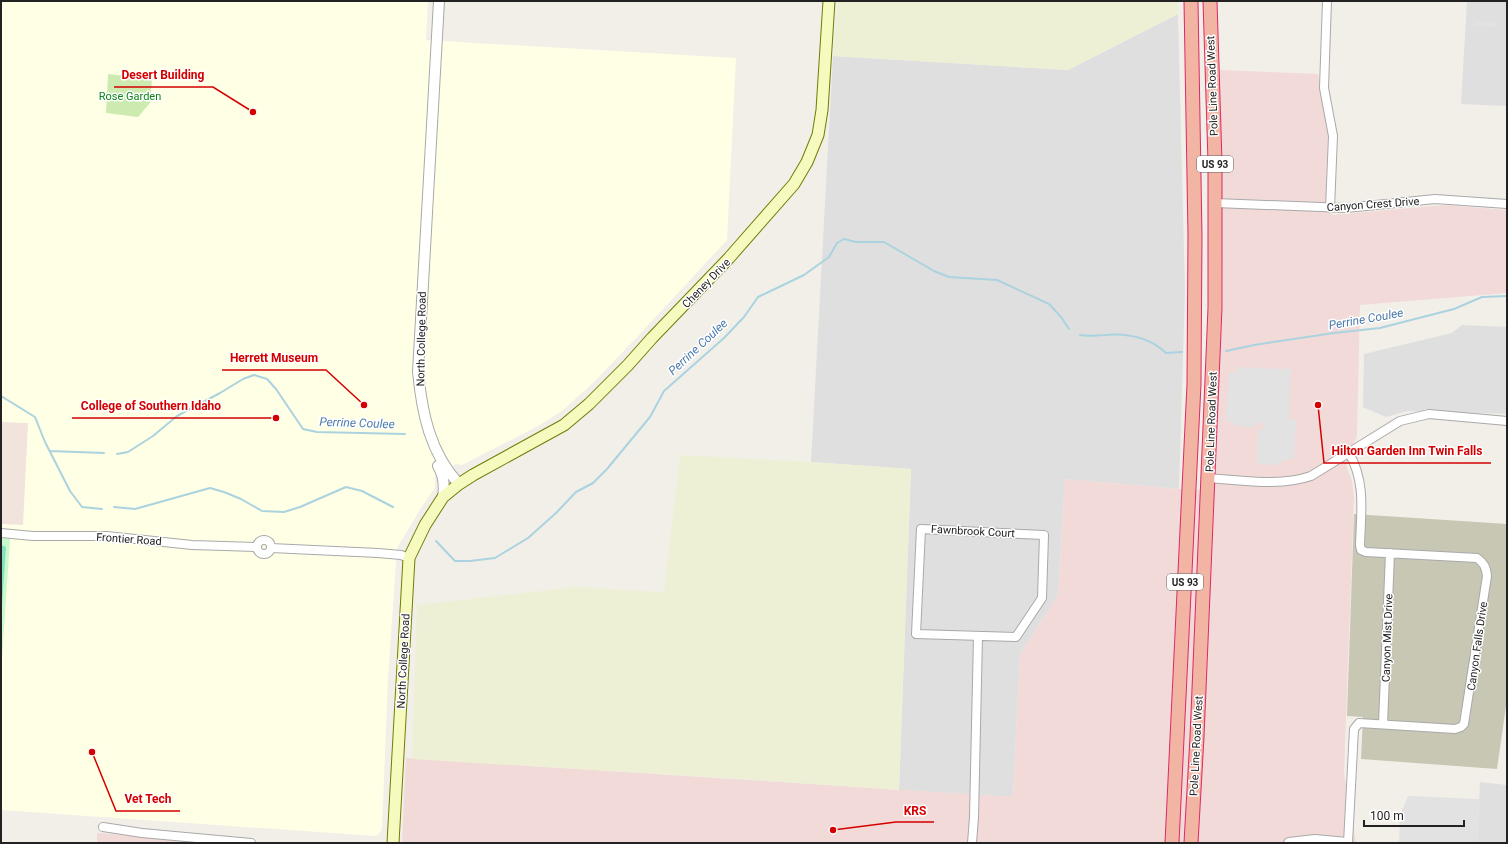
<svg xmlns="http://www.w3.org/2000/svg" width="1508" height="844" viewBox="0 0 1508 844" font-family="Roboto,sans-serif">
	<style>
		.residential { fill: #e0dfdf }
		.commercial { fill: #f2dad9 }
		.education { fill: #ffffe5 }
		.military { fill: #f3e3dd }
		.construction { fill: #c7c7b4 }
		.farmland { fill: #eef0d5 }
		.grass { fill: #cdebb0 }
		.park { fill: #c8facc }
		.pitch { fill: #88e0be }
		.parking { fill: #e2e2e2 }
		.lines { fill: none; stroke-linecap: round; stroke-linejoin: round }
		.stream { stroke: #aad3df; stroke-width: 2 }
		.minor-casing { stroke: #a9a9a9; stroke-width: 10 }
		.tertiary-casing { stroke: #a9a9a9; stroke-width: 12 }
		.secondary-casing { stroke: #707d05; stroke-width: 13 }
		.trunk-casing { stroke: #dc2a67; stroke-width: 15 }
		.minor { stroke: #fff; stroke-width: 8 }
		.tertiary { stroke: #fff; stroke-width: 10 }
		.secondary { stroke: #f7fabf; stroke-width: 11 }
		.trunk { stroke: #f2b4a3; stroke-width: 13 }
		.labels { text-anchor: middle; stroke-width: 3; stroke-linejoin: round; paint-order: stroke }
		.shield { fill: #fff; stroke: #646464; stroke-width: 1 }
		.shield-label { font-size: 10px; font-weight: bold; fill: #222 }
		.street-label { font-size: 11px; fill: #222; stroke: #fff }
		.park-label { font-size: 11px; fill: #0c8416; stroke: #fff }
		.water-label { font-size: 12px; font-style: italic; fill: #4a7aab; stroke: #fff }
		.leader { fill: none; stroke: #d40000; stroke-width: 1.5 }
		.callout-dot { fill: #d40000; stroke: #fff; stroke-width: 1.5 }
		.callout-label { font-size: 12px; text-anchor: middle; font-weight: bold; fill: #d40000; stroke: #fff; stroke-width: 3; stroke-linejoin: round; paint-order: stroke }
	</style>
	<rect width="100%" height="100%" fill="#f2efe9"/>
	<path class="residential" d="M1467 1H1507V106L1461 104Z
		M1178 14 1185 291 1179 489 1065 479 1058 595 1020 655 1013 797 899 790 911 469 811 462 833 56 1068 70Z
		M1462 325 1507 327V414L1407 411 1386 417 1363 407 1364 354 1452 333Z
		M1480 782 1507 785V843H1477Z"/>
	<path class="commercial" d="M1220 70 1318 74 1328 129 1327 168 1332 215 1444 205 1507 210V293L1360 305 1357 435 1346 466 1352 480 1354 497 1344 774 1356 843H402L406 758 1013 797 1020 655 1058 595 1065 479 1179 489 1214 490 1223 297Z
		M97 833 234 843H97Z"/>
	<path class="education" d="M1 1H428L426 40 736 58 727 240 639 335 593 383 562 411 538 426 462 465 456 464 435 477V488L421 508 397 548 388 678 382 830 376 836 1 810Z"/>
	<path class="military" d="M1 422 28 423 23 525 1 524Z"/>
	<path class="construction" d="M1354 514 1507 524V699L1497 769 1361 759 1363 717 1347 716Z"/>
	<path class="farmland" d="M838 1H1178V14L1068 70 833 56Z
		M680 455 811 462 911 469 899 790 740 779 412 759 417 605 576 587 664 592Z"/>
	<path class="grass" d="M108 74 152 79 150 103 138 117 106 113Z"/>
	<path class="park" d="M1 538 10 539 1 672Z"/>
	<path class="pitch" d="M1 545 6 547 1 620Z"/>
	<path class="parking" d="M1474 21 1496 22V27L1474 26Z
		M1238 367 1285 369 1291 367 1289 419 1296 420 1294 459H1286L1277 465 1257 464 1258 431 1263 429V423H1257L1255 427 1234 426V422H1226L1229 372 1235 373Z
		M1408 796 1479 799 1477 843H1399L1400 815Z"/>
	<g class="lines">
		<path class="stream" d="M1080 335C1088 337 1097 335 1105 335 1128 333 1149 337 1166 353L1182 352
			M1226 351 1254 345 1334 333 1380 328 1454 309 1482 297 1507 296
			M1 396 35 417 45 442 70 491 82 507 102 509
			M50 451 104 453
			M117 454 128 452 153 436 177 416 220 393 243 379 254 375 267 379 276 389 303 429 317 432 405 434
			M114 507 135 509 210 488 224 492 241 499 262 511 284 512 300 507 346 487 362 491 393 507
			M436 541 455 561H470L495 558 528 538 556 513 576 492 593 483 607 469 650 417 664 391 724 338 744 317 758 297 804 275 829 257 837 243 844 239 856 242H884L934 271 949 277 997 280 1049 304 1061 317 1069 329"/>
		<defs>
			<path id="minor" d="M1327 1 1324 88 1333 136 1330 208
				M1215 203 1346 208 1435 199 1507 204
				M1208 478C1242 480 1279 487 1311 476L1400 421 1429 414 1507 421
				M921 529 1044 535 1042 598 1016 637 916 634Z
				M1 533 33 536H107L192 545 257 547
				M257 547a7 7 0 1 1 14 0a7 7 0 1 1-14 0Z
				M271 548 378 553 401 555 409 558
				M1383 724 1390 553
				M103 827 142 833 251 843
				M972 843 974 817 978 636
				M1348 843 1354 729 1359 723 1455 729 1461 727 1464 724 1487 576C1486 567 1484 563 1477 558L1366 552 1361 550 1360 545C1361 513 1366 482 1349 453"/>
			<path id="tertiary" d="M439 1 418 372C422 413 430 453 459 484
				M438 466C444 476 445 485 443 497
				M1289 843 1315 840 1347 843"/>
			<path id="secondary" d="M393 843 409 558 425 525 443 497 459 484 473 475 564 425 589 404 628 365 652 338 729 258 794 184 807 162 818 135 822 110 829 1"/>
			<path id="trunk" d="M1172 843 1194 384 1195 236 1191 1
				M1191 843 1197 737 1215 308V162L1210 1"/>
		</defs>
		<use href="#minor" class="minor-casing"/>
		<use href="#tertiary" class="tertiary-casing"/>
		<use href="#secondary" class="secondary-casing"/>
		<use href="#trunk" class="trunk-casing"/>
		<use href="#minor" class="minor"/>
		<use href="#tertiary" class="tertiary"/>
		<use href="#secondary" class="secondary"/>
		<use href="#trunk" class="trunk"/>
	</g>
	<g class="labels">
		<g class="shield">
			<rect x="1197" y="156" width="36" height="16" rx="3"/>
			<rect x="1167" y="574" width="36" height="16" rx="3"/>
		</g>
		<g class="shield-label">
			<text x="1215" y="168">US 93</text>
			<text x="1185" y="586">US 93</text>
		</g>
		<g class="street-label">
			<text transform="translate(1212 86) rotate(-92)" y="4">Pole Line Road West</text>
			<text transform="translate(1373 204) rotate(-4)" y="4">Canyon Crest Drive</text>
			<text transform="translate(706 283) rotate(-46)" y="4">Cheney Drive</text>
			<text transform="translate(421 339) rotate(-89)" y="4">North College Road</text>
			<text transform="translate(1211 422) rotate(-88)" y="4">Pole Line Road West</text>
			<text transform="translate(973 531) rotate(3)" y="4">Fawnbrook Court</text>
			<text transform="translate(129 539) rotate(4)" y="4">Frontier Road</text>
			<text transform="translate(1387 638) rotate(-88)" y="4">Canyon Mist Drive</text>
			<text transform="translate(1477 646) rotate(-82)" y="4">Canyon Falls Drive</text>
			<text transform="translate(403 661) rotate(-87)" y="4">North College Road</text>
			<text transform="translate(1196 746) rotate(-87)" y="4">Pole Line Road West</text>
		</g>
		<g class="park-label">
			<text x="130" y="100">Rose Garden</text>
		</g>
		<g class="water-label">
			<text transform="translate(1366 319) rotate(-10)" y="4">Perrine Coulee</text>
			<text transform="translate(698 347) rotate(-43)" y="4">Perrine Coulee</text>
			<text transform="translate(357 423) rotate(2)" y="4">Perrine Coulee</text>
		</g>
	</g>
	<path class="leader" d="M253 112L213 87H114M364 405L326 370H222M276 418L229 418H72M1318 405L1324 463H1491M92 752L116 811H180M833 830L896 822H934"/>
	<g class="callout-dot">
		<circle cx="253" cy="112" r="4"/>
		<circle cx="364" cy="405" r="4"/>
		<circle cx="276" cy="418" r="4"/>
		<circle cx="1318" cy="405" r="4"/>
		<circle cx="92" cy="752" r="4"/>
		<circle cx="833" cy="830" r="4"/>
	</g>
	<g class="callout-label">
		<text x="163" y="79">Desert Building</text>
		<text x="274" y="362">Herrett Museum</text>
		<text x="151" y="410">College of Southern Idaho</text>
		<text x="1407" y="455">Hilton Garden Inn Twin Falls</text>
		<text x="148" y="803">Vet Tech</text>
		<text x="915" y="815">KRS</text>
	</g>
	<rect width="1508" height="844" fill="none" stroke="#222222" stroke-width="4"/>
	<path d="M1364 820v6h100v-6" fill="none" stroke="#222222" stroke-width="2"/>
	<text x="1370" y="820" font-size="12" fill="#222222" stroke="#ffffff" stroke-width="3" paint-order="stroke">100 m</text>
</svg>
